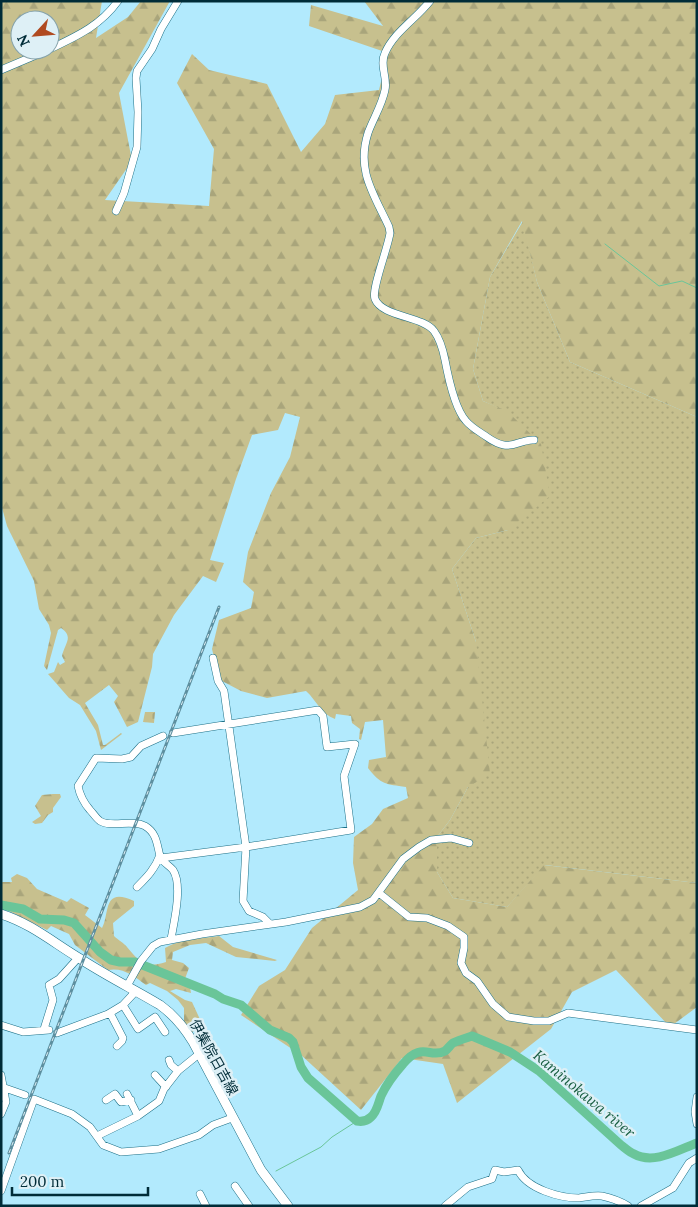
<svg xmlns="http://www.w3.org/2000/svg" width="698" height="1207" viewBox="0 0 698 1207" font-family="Lora,'Noto Sans JP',serif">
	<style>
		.green { fill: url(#green-dots) }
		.forest { fill: url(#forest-firs); fill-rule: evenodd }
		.cemetery { fill: url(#cemetery-stones) }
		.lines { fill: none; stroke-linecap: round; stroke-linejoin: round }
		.stream { stroke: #6ac599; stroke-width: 1 }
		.river { stroke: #6ac599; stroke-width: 9 }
		.minor-casing { stroke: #1d7087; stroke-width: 8 }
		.major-casing { stroke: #1d7087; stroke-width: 10 }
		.minor { stroke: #fff; stroke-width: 7 }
		.major { stroke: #fff; stroke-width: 9 }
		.rail-casing { stroke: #5d8f9f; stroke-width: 3 }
		.rail { stroke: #def0f6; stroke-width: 1; stroke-dasharray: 4; stroke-linecap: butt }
		.labels { text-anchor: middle; stroke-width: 5; stroke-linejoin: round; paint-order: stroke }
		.street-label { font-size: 14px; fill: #002c38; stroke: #def0f6 }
		.water-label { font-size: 15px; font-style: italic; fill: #185e41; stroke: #def0f6 }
	</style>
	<defs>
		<pattern id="green-dots" width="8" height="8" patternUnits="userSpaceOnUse" patternTransform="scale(1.25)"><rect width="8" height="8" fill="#c7c08e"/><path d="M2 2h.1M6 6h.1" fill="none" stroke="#a9a57b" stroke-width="1.8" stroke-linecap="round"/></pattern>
		<pattern id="forest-firs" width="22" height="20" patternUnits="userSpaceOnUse" patternTransform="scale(1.25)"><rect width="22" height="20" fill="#c7c08e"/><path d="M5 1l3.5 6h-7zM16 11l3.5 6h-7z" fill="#a9a57b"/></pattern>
		<pattern id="cemetery-stones" width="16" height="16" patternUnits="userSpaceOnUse" patternTransform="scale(1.25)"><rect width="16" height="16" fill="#c7c08e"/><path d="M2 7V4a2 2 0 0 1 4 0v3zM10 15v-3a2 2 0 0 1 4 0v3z" fill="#a9a57b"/></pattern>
	</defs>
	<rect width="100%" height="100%" fill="#b2eafd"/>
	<path class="green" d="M523 221 537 282 570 362 697 417V883L545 865 507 907 453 898 437 872V837L450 820 468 787 476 642 452 569 476 538 508 530 507 412 483 401 473 369 490 277Z"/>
	<path class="forest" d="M1 1H102L96 38 128 17 141 1H170L119 93 132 161 105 200 209 206 214 149 177 83 192 54 209 70 267 84 301 152 325 124 335 95 379 90 388 53 309 26 311 5 383 26 364 1H697V417L570 362 537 282 522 221 490 277 473 369 483 401 507 411 541 444 550 496 508 530 476 538 452 569 476 642 490 774 468 787 450 820 437 837V872L453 898 507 907 544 865 697 883V1007L670 1027 616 970 572 992 551 1029 457 1103 443 1064 402 1058 361 1110 301 1055 241 1015 259 986 285 970 312 928 358 890 353 863 354 837 372 824 383 809 408 798 406 787C386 784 381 785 368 768L369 760 386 757 383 720 365 722 361 740 359 739 360 729 352 723 351 716 336 714 335 719C321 714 317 701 306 691L267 698 241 691 222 681 217 670 212 649 219 620 251 608 254 592 243 582 248 552 271 493 290 457 300 417 285 413 278 430 252 435 236 479 210 560 224 563 216 582 203 576 174 615 153 654 152 667 138 722 127 727 114 702 118 696 109 685 85 703 98 725 103 745H105L121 733 122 734 101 750 96 731 80 705 69 698 48 674 54 672 58 662 60 665 65 662 62 656C65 643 74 637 61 628L58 630 47 670 44 666 51 633 49 625 39 609 34 581 7 526 1 504ZM20 20H50V50H20Z
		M53 794H60L61 797 53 808V812L48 815 42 823 35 824 32 822 41 816 35 806 42 795Z
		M17 874 27 878 37 889 67 902 71 898 89 908 85 915 102 928C110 914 102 886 134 901V906L113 923 114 936C118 940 124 943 127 947 140 962 144 969 166 962L165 948C182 938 201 939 219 936L233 947 277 960 275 961 236 957 206 943 190 945 173 952 172 960 183 963 189 968 183 984 190 987 191 993 176 989 170 991 185 1000 192 1002 215 1052 199 1027 191 1033 184 1021V1008L178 1000 167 991 150 983 146 985C134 976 123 967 108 970L75 945 69 934 51 926 47 930 1 907V882H12L11 878Z"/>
	<path class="cemetery" d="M145 712H155L154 723 143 722Z"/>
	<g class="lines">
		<path class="stream" d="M605 244 659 286 682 281 697 288
			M276 1171 321 1147 332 1137 357 1121"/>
		<path class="river" d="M1 905 23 909 40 919 64 920 74 923 100 952 111 960 120 962H135L215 994 223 999 241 1005 270 1030 289 1038 293 1042 301 1067 308 1078 357 1121C362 1122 367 1121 371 1117 377 1112 378 1104 381 1096 386 1085 395 1073 403 1064 422 1041 430 1059 445 1051 448 1049 450 1045 453 1043 459 1040 466 1038 472 1036L510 1052 539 1071 621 1145C625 1148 629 1152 634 1154 654 1165 678 1150 697 1143"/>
		<defs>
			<path id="minor" d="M430 1C416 19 394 32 385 53 379 65 388 78 385 90 382 105 373 119 368 133 356 171 374 194 389 227L390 233C388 248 371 290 375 299 382 317 423 316 434 331 440 339 443 350 445 360 448 376 455 409 466 421 471 427 478 431 484 435 490 439 496 444 504 445 515 447 523 439 534 440
				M50 49C77 36 100 26 118 1
				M1 70 48 50
				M116 211 124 193 137 147 138 112 136 78 137 71 152 49 161 29 178 1
				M213 658 218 681 224 691 246 847 243 901 249 911 263 917 270 924
				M163 736 141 746 131 757 122 759 96 758 78 786C80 796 83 802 90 810 93 813 96 818 100 821 111 828 132 819 145 826 157 833 157 845 160 856 163 863 169 865 173 870 183 885 174 922 171 939
				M161 858 246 847 351 830 344 776 355 744 327 747 323 716 318 710 173 733
				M137 887C147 877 155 869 160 855
				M379 893 409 917 427 918 448 926 464 937V948L461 963 466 973 477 981 493 1004 508 1017 534 1021H549L568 1013 697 1030
				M127 986 141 961 153 946 160 942 202 934 286 922 360 907 373 900 403 859 419 847 431 840 451 838 469 843
				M123 1005 138 1029 155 1017 165 1032
				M110 1013 123 1038 122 1041 117 1046
				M1 1025 23 1032 49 1030
				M44 1029 53 1000 49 985 59 979 78 958
				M57 1033 108 1014 123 1005 136 991
				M169 1060 171 1065 178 1071
				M1 1075 6 1102 1 1114
				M155 1075 166 1087
				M2 1087 25 1095
				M127 1094 138 1116
				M697 1097 695 1112 697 1124
				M106 1100 115 1094 121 1102 131 1100
				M97 1136 138 1116 159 1101 164 1089 178 1071 199 1054
				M235 1186 249 1206
				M1 1191 34 1099 72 1114 90 1127 103 1145 121 1152 159 1149 199 1135 213 1125 232 1118
				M200 1194 206 1206
				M445 1206 468 1187 492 1179 495 1170 504 1172 518 1170C527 1189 560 1198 579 1198 587 1197 594 1195 602 1196 611 1198 620 1201 628 1206
				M641 1206 673 1188 689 1163 697 1158"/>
			<path id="major" d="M1 914C30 923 54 943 79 958 105 975 133 989 160 1005 174 1015 184 1027 193 1042L261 1170 288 1206"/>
		</defs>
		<use href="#minor" class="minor-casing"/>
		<use href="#major" class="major-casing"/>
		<use href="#minor" class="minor"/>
		<use href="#major" class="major"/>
		<defs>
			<path id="rail" d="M9 1153 219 607"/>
		</defs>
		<use href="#rail" class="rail-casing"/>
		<use href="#rail" class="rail"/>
	</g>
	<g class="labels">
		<g class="street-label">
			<text transform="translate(214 1057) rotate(61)" y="5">伊集院日吉線</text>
		</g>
		<g class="water-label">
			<text transform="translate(584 1094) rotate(40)" y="5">Kaminokawa river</text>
		</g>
	</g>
	<rect width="698" height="1207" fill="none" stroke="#002c38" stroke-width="5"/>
	<g transform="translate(35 35) rotate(244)"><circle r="24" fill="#def0f6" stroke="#85a2aa"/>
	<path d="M0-4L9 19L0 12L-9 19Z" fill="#b04a20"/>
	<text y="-8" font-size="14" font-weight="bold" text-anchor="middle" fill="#002c38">N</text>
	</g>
	<path d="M12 1187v8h136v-8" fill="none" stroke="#002c38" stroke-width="2.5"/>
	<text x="20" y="1187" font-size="15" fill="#002c38" stroke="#def0f6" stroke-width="4" paint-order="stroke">200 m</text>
</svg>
